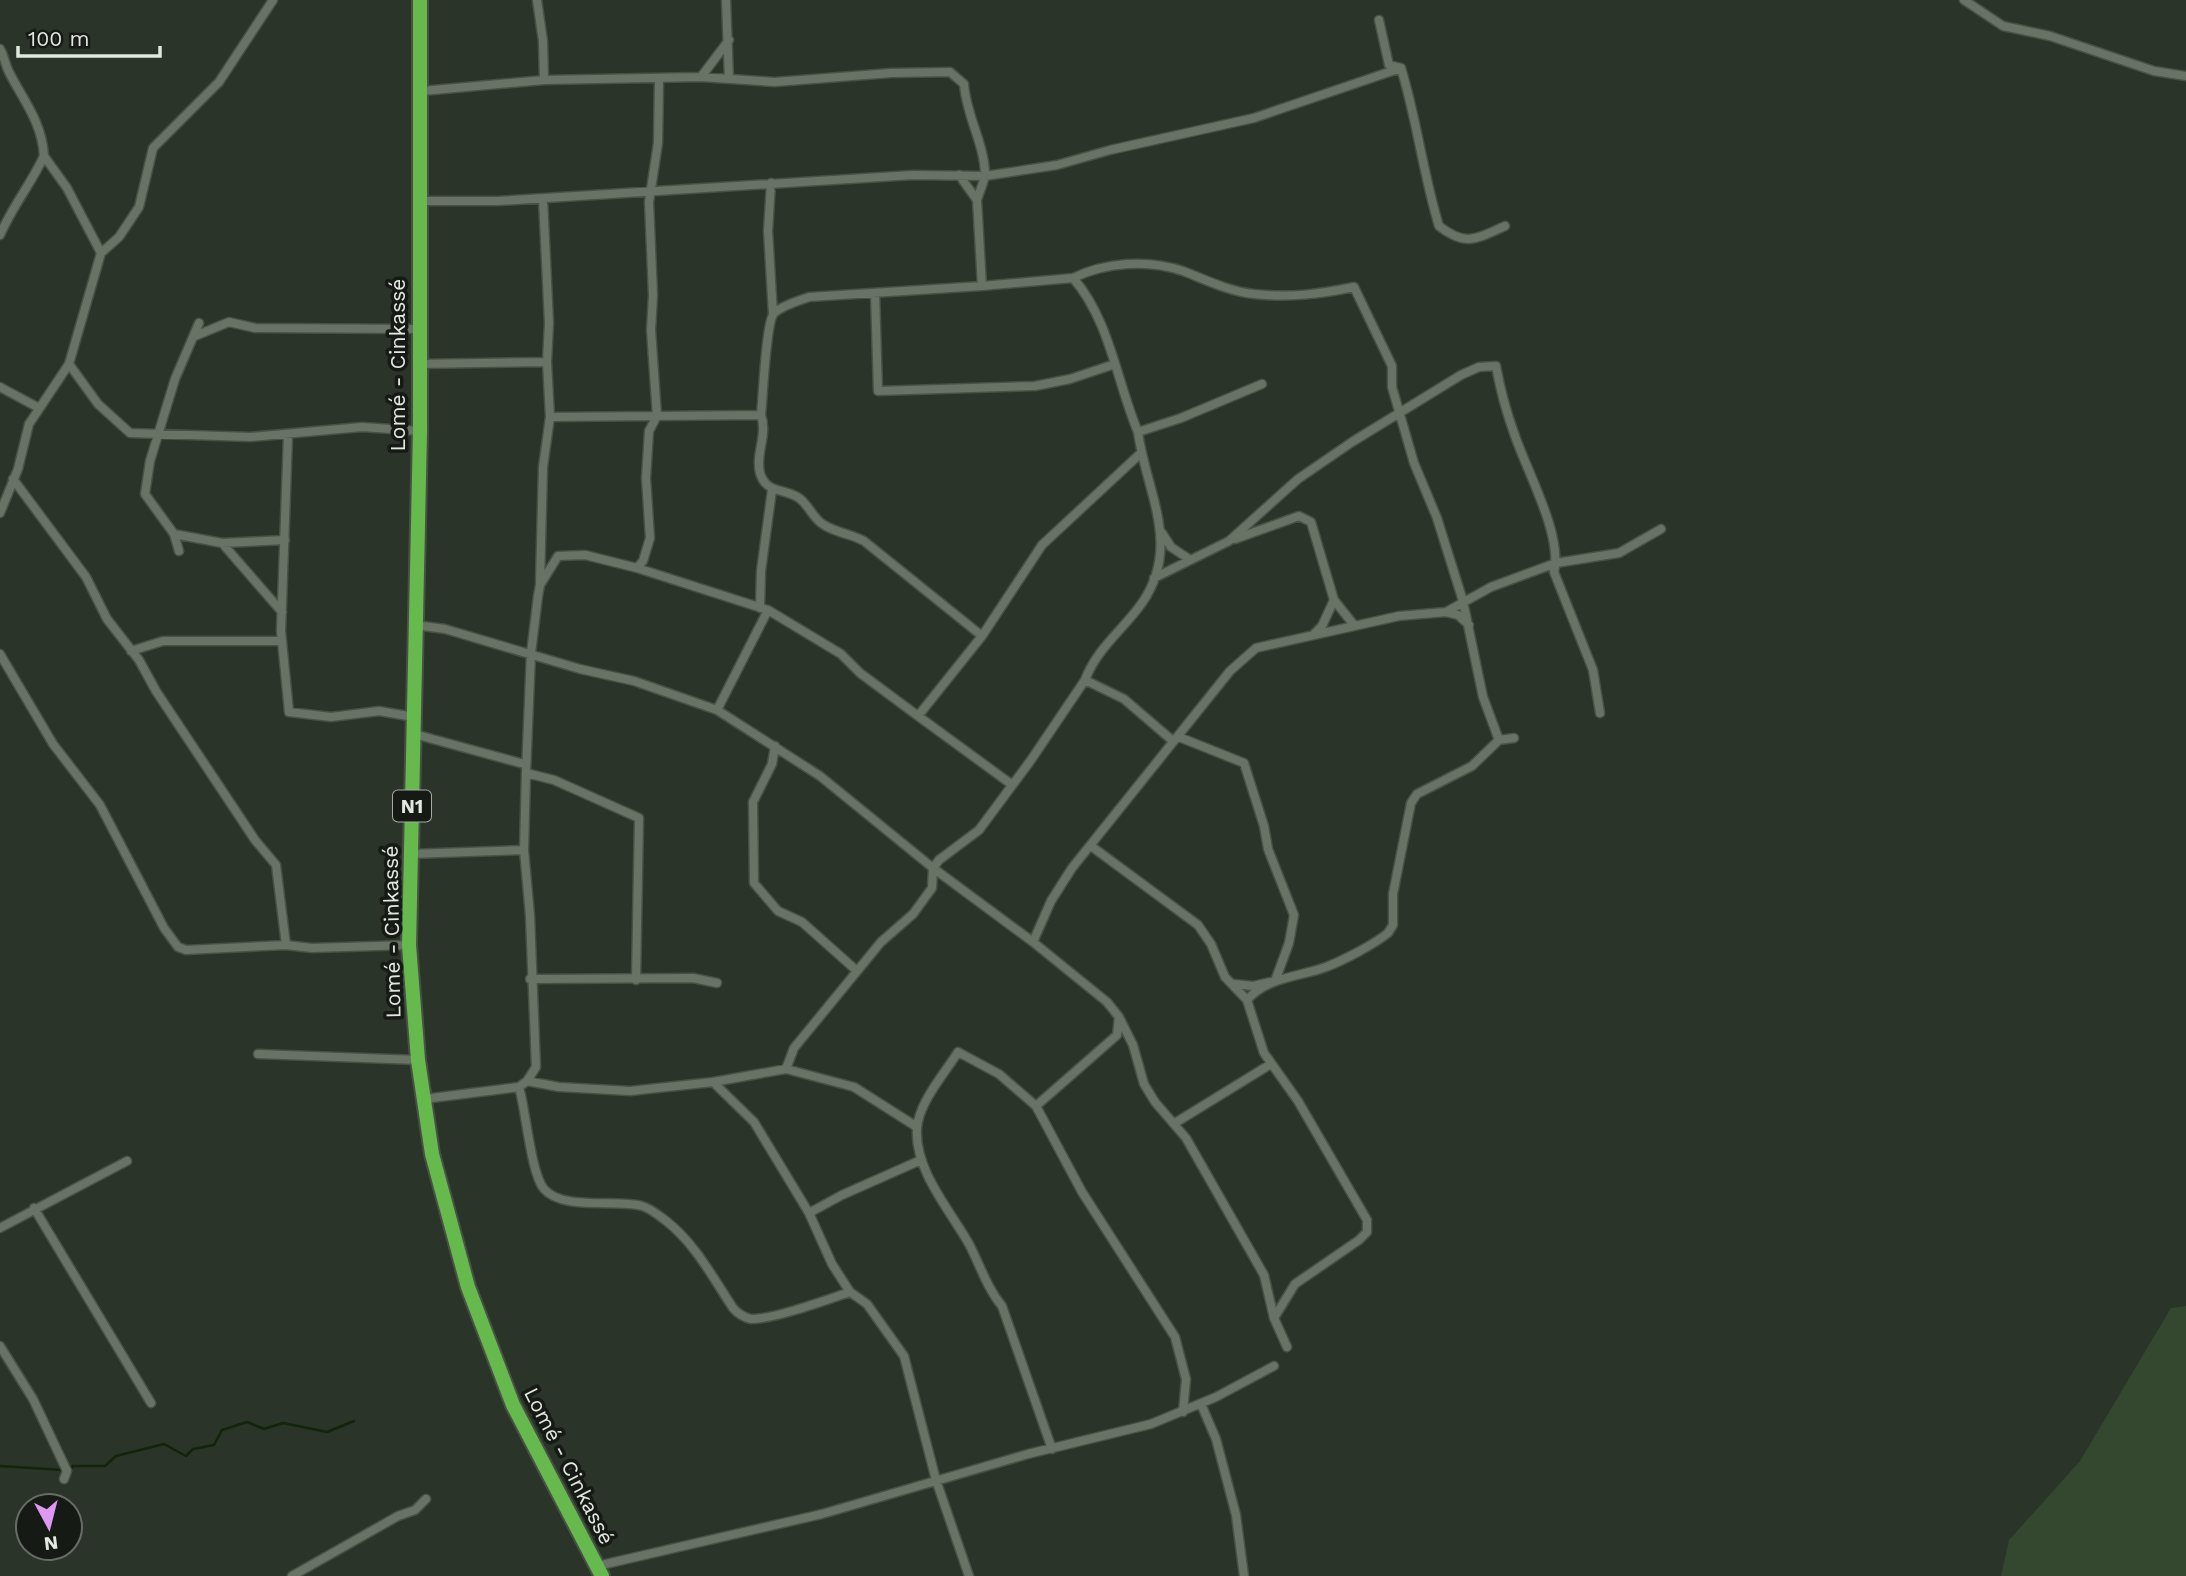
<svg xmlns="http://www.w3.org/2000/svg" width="2186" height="1576" viewBox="0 0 2186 1576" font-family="'Work Sans',sans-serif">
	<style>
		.green { fill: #34472f }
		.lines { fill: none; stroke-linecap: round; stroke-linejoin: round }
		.stream { stroke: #102509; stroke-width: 2.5 }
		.street-casing { stroke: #495147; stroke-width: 11 }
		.highway-casing { stroke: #495147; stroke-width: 18 }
		.street { stroke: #687365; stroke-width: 8 }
		.highway { stroke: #66ba4d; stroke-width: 14 }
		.labels { text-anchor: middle; stroke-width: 7; stroke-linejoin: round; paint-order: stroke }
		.shield { fill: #161a15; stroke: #a5aaa3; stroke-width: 2 }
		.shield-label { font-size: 19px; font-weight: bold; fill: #e2e8e0 }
		.street-label { font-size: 21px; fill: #e2e8e0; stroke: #161a15 }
	</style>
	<rect width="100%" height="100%" fill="#2b3428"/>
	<path class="green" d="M2186 1306V1576H2001L2009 1540 2080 1461 2171 1308Z"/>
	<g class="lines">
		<path class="stream" d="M0 1466 63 1470
			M69 1470 73 1466H105L116 1456 164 1444 186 1456 193 1449 214 1445 222 1430 247 1422 264 1429 283 1423 327 1432 354 1421"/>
		<defs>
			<path id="street" d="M537 0 543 41 544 80
				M726 0 729 79
				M1964 0 2003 26 2050 36 2154 71 2186 76
				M1379 20 1389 65 1401 68
				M0 49C4 56 5 63 8 70 22 99 42 121 44 156
				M701 77 729 40
				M422 91 544 80 701 77 775 82 891 73 950 72 964 84C966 115 984 143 985 173 985 181 979 192 977 200
				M771 183 768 231 773 314
				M543 199 549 323 547 362
				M421 201H498L913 175 985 176 1057 165 1110 150 1254 118 1401 68C1417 120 1423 174 1439 226 1466 247 1476 239 1505 226
				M0 235C12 207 31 184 44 156L67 188 101 253 69 364 98 404 130 433 250 437 362 427 420 431
				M101 253 119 237 139 207 153 148 219 82 273 0
				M1073 278C1106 262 1148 259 1183 271 1206 280 1228 291 1254 294 1289 298 1320 294 1354 287L1392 366V387L1414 463 1437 518 1463 601 1483 697 1499 740 1514 738
				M982 286 1073 278C1110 320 1117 383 1138 432L1181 418 1262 384
				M875 293 878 391 1035 386 1070 379 1115 364
				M195 336 229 322 255 328 419 329
				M419 364 547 362 550 417 543 467 540 583
				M0 387 39 408
				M761 415C768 435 755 454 760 473 766 494 785 488 799 498 809 505 813 519 824 525 837 533 851 534 864 541L982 636
				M550 417 761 415C763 396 766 322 774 313 783 305 798 301 809 297L982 286 977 200 959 175
				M1138 432C1146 492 1182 545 1142 603 1123 630 1097 648 1085 680L1124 699 1173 741
				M288 436 281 631 289 712 331 717 379 711 414 717
				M13 479 86 577 107 619 139 660 156 691 255 840 276 865 286 945 312 948 409 945
				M0 513 18 469 29 424 69 364
				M1162 533 1171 547 1189 559
				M174 534 222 543 285 540
				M1235 539 1299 516 1311 522 1334 600 1354 625
				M222 543 282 612
				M179 551 174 534 145 494 150 461 175 379 199 323
				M637 568 768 610 841 654 860 673 918 716 982 636 1042 545 1141 453
				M1154 578 1229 541 1298 479 1352 442 1461 375 1479 367 1496 366C1500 388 1506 411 1514 433 1526 470 1563 535 1554 572L1593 670 1600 713
				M760 608 761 571 772 490
				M1446 612 1491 587 1556 563 1619 553 1661 529
				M415 625 445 629 580 669 634 681 717 710 820 776 933 868 1033 942 1107 1002 1119 1017 1117 1035 1036 1106
				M1313 635 1322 626 1334 600
				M131 651 163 641H282
				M0 654 53 744 100 805 164 928 178 947 186 950 286 945
				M717 710 768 610
				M918 716 1011 784
				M414 734 524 764
				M1179 737 1244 763 1264 826 1268 849 1294 915 1289 943 1275 981 1253 986 1234 984
				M775 746 772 764 753 802 754 883 778 911 802 922 857 971
				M526 773 531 653 538 596 540 585 558 556 585 555 637 568 643 561 650 538 646 478 649 431 657 416 651 330 653 295 649 202 658 143 659 79
				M1091 846 1198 925 1211 944 1225 977 1247 1000
				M524 850 526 773 554 780 639 818 636 980
				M411 854 524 850 530 916 536 1067 527 1081
				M1033 942 1051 901 1072 868 1230 671 1256 648 1399 616 1446 612 1458 615 1469 625
				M530 979 693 978 717 983
				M1120 1019 1133 1045 1144 1084 1155 1102 1186 1138 1264 1275 1274 1318 1287 1347
				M258 1054 418 1060
				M786 1069 794 1048 881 942 913 914 932 888 933 868 939 860 979 830 1031 760 1085 680
				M713 1082 754 1122 809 1213 832 1264 850 1292 867 1304 904 1356 936 1480 969 1576
				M519 1087C526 1111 531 1174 544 1189 563 1211 616 1199 642 1206 650 1208 658 1215 665 1220 695 1243 713 1278 733 1308 737 1313 745 1318 751 1319 775 1319 826 1300 850 1292
				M424 1099 519 1087 527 1081 559 1087 630 1091 713 1082 786 1069 854 1087 917 1127
				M1175 1123 1271 1064
				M34 1208 151 1403
				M809 1213 842 1195 921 1160
				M0 1228 127 1161
				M1274 1318 1295 1284 1359 1240 1367 1232V1220L1298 1101 1264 1053 1247 1000C1267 977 1299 977 1326 967 1344 960 1373 945 1388 933L1393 925V894L1411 803 1417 794 1472 766 1499 740
				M0 1346 33 1399 67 1471 64 1479
				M1201 1404 1216 1439 1236 1515 1244 1576
				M1052 1449 1002 1306C987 1288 980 1265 969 1244 950 1210 914 1170 917 1128 919 1102 945 1073 958 1052L999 1074 1036 1106 1082 1192 1175 1337 1186 1379 1183 1412
				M597 1566 822 1514 1028 1454 1151 1424 1216 1397 1274 1366
				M292 1576 398 1516 415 1510 426 1499"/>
			<path id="highway" d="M420 0V431L409 945 418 1060 432 1154 468 1287 513 1405 602 1576"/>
		</defs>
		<use href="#street" class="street-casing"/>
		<use href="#highway" class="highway-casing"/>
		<use href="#street" class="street"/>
		<use href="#highway" class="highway"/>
	</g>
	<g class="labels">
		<rect class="shield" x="393" y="790.5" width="38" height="31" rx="5"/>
		<g class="shield-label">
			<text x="412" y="813">N1</text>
		</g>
		<g class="street-label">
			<text transform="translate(398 365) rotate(-90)" y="7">Lomé - Cinkassé</text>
			<text transform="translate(392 932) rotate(-91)" y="7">Lomé - Cinkassé</text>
			<text transform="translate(569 1466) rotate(63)" y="7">Lomé - Cinkassé</text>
		</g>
	</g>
	<g transform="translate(49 1527) rotate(173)"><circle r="33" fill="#161a15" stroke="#686c66" stroke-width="2"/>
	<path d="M0-5L12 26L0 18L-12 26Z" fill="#df98f2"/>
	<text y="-10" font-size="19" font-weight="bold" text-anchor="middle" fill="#e2e8e0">N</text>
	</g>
	<path d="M18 46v10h142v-10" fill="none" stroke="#e2e8e0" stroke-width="3.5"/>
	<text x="28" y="46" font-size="21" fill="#e2e8e0" stroke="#161a15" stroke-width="5" paint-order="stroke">100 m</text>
</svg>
